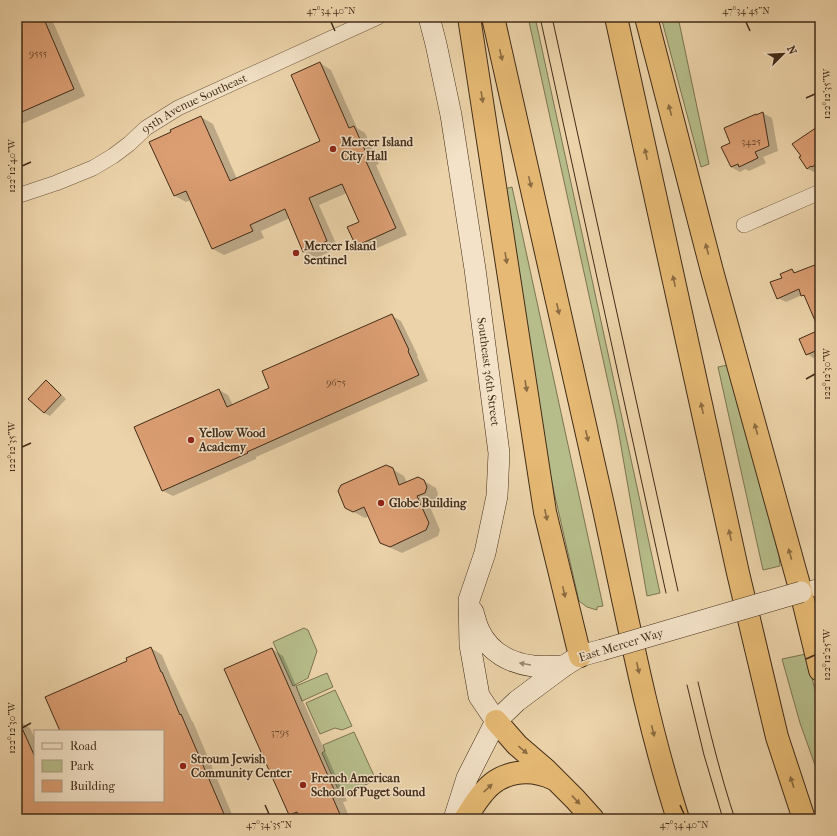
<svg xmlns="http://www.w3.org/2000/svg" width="837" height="836" viewBox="0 0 837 836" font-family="'IM FELL French Canon',serif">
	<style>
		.green { fill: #b6bd8a; stroke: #7c7452 }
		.shadow { fill: #0003 }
		.building { fill: #db9e72; stroke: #422c19 }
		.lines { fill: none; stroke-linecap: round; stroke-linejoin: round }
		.street-casing { stroke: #6c563d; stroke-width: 16 }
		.secondary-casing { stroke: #422c19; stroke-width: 22 }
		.highway-casing { stroke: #422c19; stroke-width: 24 }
		.street { stroke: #f3e2c7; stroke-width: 15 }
		.secondary { stroke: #f3e2c7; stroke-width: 21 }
		.highway { stroke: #e6ba74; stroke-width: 22 }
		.tram { stroke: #422c19; stroke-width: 1 }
		.secondary-bridge-casing { stroke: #422c19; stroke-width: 22; stroke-linecap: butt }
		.secondary-bridge { stroke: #f3e2c7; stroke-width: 21 }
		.oneway { fill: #8c6c42 }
		.oneway2 { fill: #9a8770 }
		.ticks { fill: none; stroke: #422c19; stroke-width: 1.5 }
		.poi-dot { fill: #8f2418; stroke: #f3e2c7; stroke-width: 1.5 }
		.labels { text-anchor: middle; stroke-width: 3; stroke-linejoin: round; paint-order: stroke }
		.number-label { font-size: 10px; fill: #68482f }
		.street-label { font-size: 12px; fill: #422c19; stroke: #f3e2c7 }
		.poi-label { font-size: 12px; font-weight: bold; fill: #422c19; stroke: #f3e2c7; text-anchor: start }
		.neatline { fill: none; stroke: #422c19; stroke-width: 1.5 }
		.ticks-label { font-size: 10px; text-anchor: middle; fill: #422c19 }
	</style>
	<rect width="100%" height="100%" fill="#ecd3a9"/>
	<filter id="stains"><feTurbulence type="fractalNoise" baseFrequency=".005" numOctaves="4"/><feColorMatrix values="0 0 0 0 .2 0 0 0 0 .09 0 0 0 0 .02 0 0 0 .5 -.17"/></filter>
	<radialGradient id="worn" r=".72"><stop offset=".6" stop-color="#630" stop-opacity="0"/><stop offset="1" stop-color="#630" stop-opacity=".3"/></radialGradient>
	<path class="green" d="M528 17H535L660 593 647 596 617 423Z
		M661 17H678L709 164 701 167Z
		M512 187 603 606 597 607V610L587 607 579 601 554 492 537 409 504 189Z
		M728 365 779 556 780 566 763 570 718 367Z
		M304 628 308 630 317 651 308 678 293 686 273 642Z
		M806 654 820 710V779L800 723 782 659Z
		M327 673 333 687 302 701 296 686Z
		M335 690 352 726 342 730 335 728 320 734 306 703Z
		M354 732 376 780 341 796 322 753 325 751 323 745Z"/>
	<path class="shadow" d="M17 17H51L85 96 17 126Z
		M320 63 331 70 357 128 365 133 379 164 376 165 407 235 368 252 357 245 361 222 347 193 319 205 338 248 316 258 304 251 290 218 261 231 264 238 224 255 213 249 191 200 186 202 175 196 201 117 213 124 237 179 322 141Z
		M820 80V94L815 83Z
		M763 113 772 118 778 151 763 157 766 163 749 171 745 169 740 172 731 167 732 144 757 116Z
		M820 126V170L816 173 808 169 800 158Z
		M792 270 797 273 820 276V330L806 297 802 295 786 302 778 298 783 278Z
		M392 316 401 321 418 356H417L428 381 256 457V459L173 496 163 491 135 427 219 390 228 395 233 405 271 388Z
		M820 331V357L815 359 807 354Z
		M46 382 52 385 66 399 50 416 44 413Z
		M392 469 404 476 407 483 424 481 436 488 438 494 436 499 428 502 440 530 438 536 402 553 393 549 381 542 369 516 365 518 346 508Z
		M151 648 162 655 172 679 173 680 192 721 193 722 234 819H17V712L22 723 30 728 35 739V801H163V731H61L129 661Z
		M272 649 283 656 347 801 343 802 350 819H291L225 669Z"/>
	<path class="building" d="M17 17H43L74 89 17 114Z
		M320 62 349 128 354 126 368 157 365 159 396 228 356 246 347 227 359 222 342 184 309 198 327 241 303 252 285 209 250 225 253 231 212 249 186 191 174 196 149 142 171 132 170 130 201 116 230 181 320 141 291 75Z
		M763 112 769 146 755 152 758 158 739 167 738 164 731 167 721 147 730 143 724 128 756 114V115Z
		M820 125V161L812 167 811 166 807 169 799 157 801 156 792 144Z
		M820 263V349L806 355 799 339 819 330 804 295 801 296 799 289 777 299 770 282 782 278 780 274 792 269 794 273Z
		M392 314 409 350 408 351 419 375 247 452 248 453 162 491 134 427 219 389 227 407 269 388 262 371Z
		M46 380 61 395 44 413 28 399Z
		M386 465 393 468 399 485 418 477 424 480 427 487 425 493 417 496 429 523 426 530 390 547 380 543 364 507 353 512 345 508 338 491 341 485Z
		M151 647 161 672H162L180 715 181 714 224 814 213 819H131L129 814 118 819H17V717L35 757V801H163V731H60L45 697 127 661 126 658Z
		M272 648 336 794 332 796 342 819H300L297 812 289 815 224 669Z"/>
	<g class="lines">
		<defs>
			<g id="street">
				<path id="s1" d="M17 196 56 183 93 168 113 156 129 144 146 128 178 108 378 17"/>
				<path d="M744 225 820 192"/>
				<path d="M801 592 820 586"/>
			</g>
			<g id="secondary">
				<path id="s2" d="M429 17 436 44 451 115 475 269 499 453 497 496 485 553 469 600 470 645 479 696 496 721"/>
				<path d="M473 612C475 618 476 624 479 630 489 652 510 663 533 666 543 667 554 666 564 666"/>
				<path d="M454 819 467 778 496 721 517 701 564 666 580 656 602 650"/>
			</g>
			<path id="highway" d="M469 17 545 512 580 656
				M493 17C529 180 567 342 603 505 626 610 645 716 678 819
				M616 17 738 573 777 737 804 819
				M646 17 712 271 801 592 820 670
				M496 721 517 745 545 769 575 799 593 819
				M465 819C471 810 476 801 483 793 500 771 529 767 554 779"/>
		</defs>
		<use href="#street" class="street-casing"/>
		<use href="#secondary" class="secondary-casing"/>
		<use href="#highway" class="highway-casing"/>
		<use href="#street" class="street"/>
		<use href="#secondary" class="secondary"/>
		<use href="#highway" class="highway"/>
		<path class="tram" d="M540 17 666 593
			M552 17 678 591
			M698 682C709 728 720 774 735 819
			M687 685 704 755 723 819"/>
		<defs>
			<path id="secondary-bridge" d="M602 650 801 592"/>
		</defs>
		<use href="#secondary-bridge" class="secondary-bridge-casing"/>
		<use href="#secondary-bridge" class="secondary-bridge"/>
	</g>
	<defs><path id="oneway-solid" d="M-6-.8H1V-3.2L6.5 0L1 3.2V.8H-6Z"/></defs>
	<g class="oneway">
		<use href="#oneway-solid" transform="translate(501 55) rotate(77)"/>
		<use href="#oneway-solid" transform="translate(482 97) rotate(81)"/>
		<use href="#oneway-solid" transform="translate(670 110) rotate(-105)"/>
		<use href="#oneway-solid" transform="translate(646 154) rotate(-102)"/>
		<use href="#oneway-solid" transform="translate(530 182) rotate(77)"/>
		<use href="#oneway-solid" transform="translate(707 249) rotate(-105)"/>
		<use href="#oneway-solid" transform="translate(506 258) rotate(81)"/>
		<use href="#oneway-solid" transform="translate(674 281) rotate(-102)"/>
		<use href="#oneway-solid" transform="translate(558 309) rotate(77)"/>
		<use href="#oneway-solid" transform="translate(526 386) rotate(81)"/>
		<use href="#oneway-solid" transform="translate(702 408) rotate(-102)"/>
		<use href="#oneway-solid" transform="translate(756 429) rotate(-105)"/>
		<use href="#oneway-solid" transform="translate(587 436) rotate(77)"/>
		<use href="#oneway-solid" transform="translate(546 515) rotate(78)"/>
		<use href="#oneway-solid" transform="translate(730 535) rotate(-102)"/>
		<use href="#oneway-solid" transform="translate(790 554) rotate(-105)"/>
		<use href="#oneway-solid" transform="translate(564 592) rotate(77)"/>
		<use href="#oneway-solid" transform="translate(638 668) rotate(77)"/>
		<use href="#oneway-solid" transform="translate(653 731) rotate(76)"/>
		<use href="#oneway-solid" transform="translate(523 750) rotate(40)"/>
		<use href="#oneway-solid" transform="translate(792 782) rotate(-108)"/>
		<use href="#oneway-solid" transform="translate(488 788) rotate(-43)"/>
		<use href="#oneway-solid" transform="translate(576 800) rotate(47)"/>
	</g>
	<use class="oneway2" href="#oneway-solid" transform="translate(525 664) rotate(-170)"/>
	<path class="ticks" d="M331 22 335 31M746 22 750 31M806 98 815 94M22 166 31 162M806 379 815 374M22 447 31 443M806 659 815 655M22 728 31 723M265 805 269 814M680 805 684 814"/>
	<g class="poi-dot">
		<circle cx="333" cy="149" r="4"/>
		<circle cx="296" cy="253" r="4"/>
		<circle cx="191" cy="440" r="4"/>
		<circle cx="381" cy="503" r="4"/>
		<circle cx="183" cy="766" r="4"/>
		<circle cx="303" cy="785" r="4"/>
	</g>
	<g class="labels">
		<g class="number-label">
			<text x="38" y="57">9555</text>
			<text x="751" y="145">3425</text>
			<text x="336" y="386">9675</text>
			<text x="280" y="736">3795</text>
		</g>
		<g class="street-label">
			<text dy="4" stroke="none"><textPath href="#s1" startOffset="202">95th Avenue Southeast</textPath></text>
			<text dy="4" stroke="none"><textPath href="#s2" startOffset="360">Southeast 36th Street</textPath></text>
			<text transform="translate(621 645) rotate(-17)" y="4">East Mercer Way</text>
		</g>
		<g class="poi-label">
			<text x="341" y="146">Mercer Island<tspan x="341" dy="14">City Hall</tspan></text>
			<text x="304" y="250">Mercer Island<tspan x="304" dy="14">Sentinel</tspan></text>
			<text x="199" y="437">Yellow Wood<tspan x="199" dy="14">Academy</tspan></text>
			<text x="389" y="507">Globe Building</text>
			<text x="191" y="763">Stroum Jewish<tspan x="191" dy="14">Community Center</tspan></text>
			<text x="311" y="782">French American<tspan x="311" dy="14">School of Puget Sound</tspan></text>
		</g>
	</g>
	<rect width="837" height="836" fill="none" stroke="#ecd3a9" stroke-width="44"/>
	<rect x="34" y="730" width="130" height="72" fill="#f3e2c7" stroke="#ac9981"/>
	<rect x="42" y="743" width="20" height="6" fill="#f3e2c7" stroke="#ac9981"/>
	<text x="70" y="750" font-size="12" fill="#422c19">Road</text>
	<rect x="42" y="760" width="20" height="12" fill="#b6bd8a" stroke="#ac9981"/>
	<text x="70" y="770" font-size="12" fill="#422c19">Park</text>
	<rect x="42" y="780" width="20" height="12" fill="#db9e72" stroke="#ac9981"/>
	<text x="70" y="790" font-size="12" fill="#422c19">Building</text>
	<g transform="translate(783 54) rotate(66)" stroke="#f3e2c7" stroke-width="3" paint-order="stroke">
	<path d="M0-3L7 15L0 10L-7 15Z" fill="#422c19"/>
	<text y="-6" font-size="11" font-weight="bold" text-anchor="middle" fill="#422c19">N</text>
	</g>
	<rect x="22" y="22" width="793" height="792" class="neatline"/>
	<g class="ticks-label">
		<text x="331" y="14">47°34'40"N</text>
		<text x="746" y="14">47°34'45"N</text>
		<text transform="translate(826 94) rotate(-90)" y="4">122°12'35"W</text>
		<text transform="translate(11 166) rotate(-90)" y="4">122°12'40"W</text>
		<text transform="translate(826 374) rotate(-90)" y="4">122°12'30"W</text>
		<text transform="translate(11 447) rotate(-90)" y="4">122°12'35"W</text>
		<text transform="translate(826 655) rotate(-90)" y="4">122°12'25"W</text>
		<text transform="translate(11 728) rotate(-90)" y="4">122°12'30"W</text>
		<text x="269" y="828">47°34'35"N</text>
		<text x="684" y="828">47°34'40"N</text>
	</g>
	<rect width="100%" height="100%" filter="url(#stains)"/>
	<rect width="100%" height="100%" fill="url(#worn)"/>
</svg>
